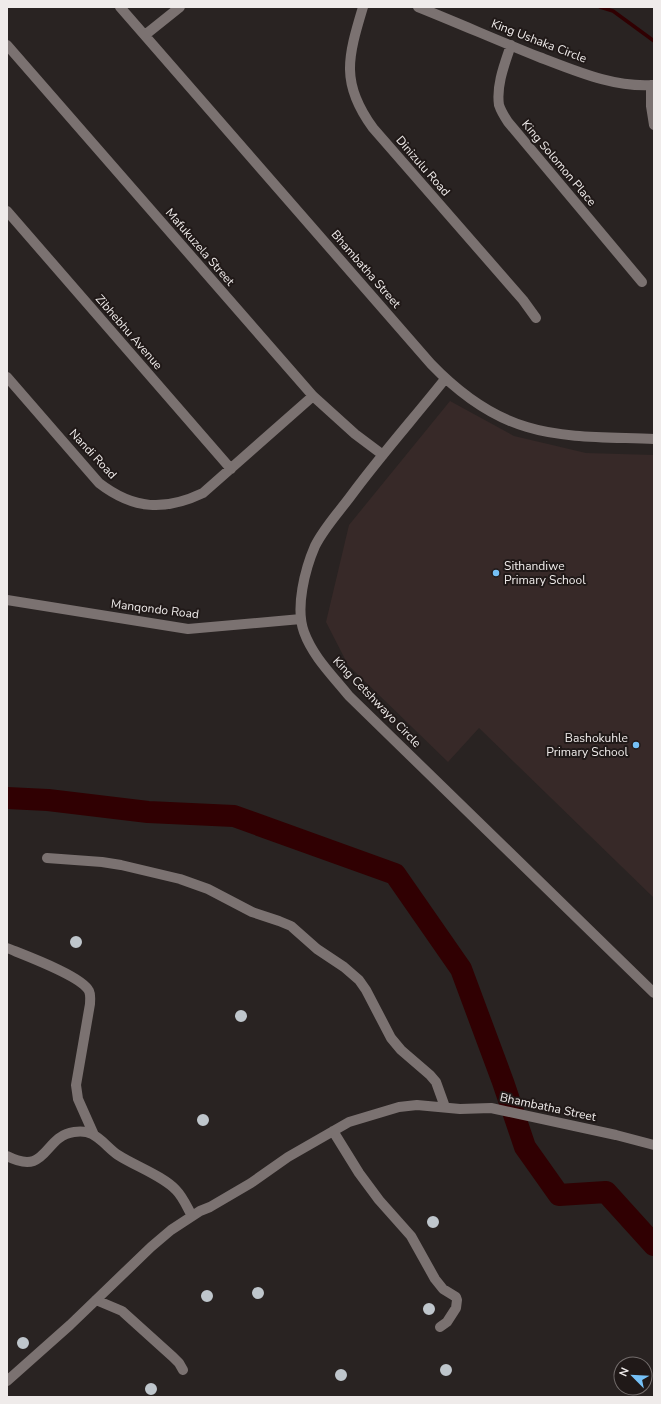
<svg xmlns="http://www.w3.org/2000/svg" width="661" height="1404" font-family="'Nunito Sans',sans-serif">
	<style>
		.built { fill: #372928 }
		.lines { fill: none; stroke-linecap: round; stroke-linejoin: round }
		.stream { stroke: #300002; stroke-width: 3.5 }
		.river { stroke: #300002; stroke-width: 22 }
		.building { fill: #bfc6cc }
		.street { stroke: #7b7271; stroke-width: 10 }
		.poi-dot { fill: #75c0f6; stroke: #201918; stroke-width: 1.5 }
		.labels { text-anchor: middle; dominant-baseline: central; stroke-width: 4; stroke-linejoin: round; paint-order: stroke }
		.street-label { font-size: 12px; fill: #efebea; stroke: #201918 }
		.poi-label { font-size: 12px; fill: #efebea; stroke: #201918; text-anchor: start }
	</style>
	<rect width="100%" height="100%" fill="#292322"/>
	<!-- built -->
	<path class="built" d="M450,401L514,436L586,453L654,455V898L479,728L448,762L348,665L326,622L349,525Z"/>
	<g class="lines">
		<!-- stream -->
		<path class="stream" d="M600,7L613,11L654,41"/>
		<!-- river -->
		<path class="river" d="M7,798L48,800L148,812L234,816L395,874L461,969L503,1082L525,1147L559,1195L606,1192L654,1245"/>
	</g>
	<!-- building -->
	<path class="building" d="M70 942a6 6 0 1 1 12 0a6 6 0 1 1-12 0Z
		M235 1016a6 6 0 1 1 12 0a6 6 0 1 1-12 0Z
		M197 1120a6 6 0 1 1 12 0a6 6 0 1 1-12 0Z
		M427 1222a6 6 0 1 1 12 0a6 6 0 1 1-12 0Z
		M252 1293a6 6 0 1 1 12 0a6 6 0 1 1-12 0Z
		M201 1296a6 6 0 1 1 12 0a6 6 0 1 1-12 0Z
		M423 1309a6 6 0 1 1 12 0a6 6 0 1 1-12 0Z
		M17 1343a6 6 0 1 1 12 0a6 6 0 1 1-12 0Z
		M440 1370a6 6 0 1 1 12 0a6 6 0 1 1-12 0Z
		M335 1375a6 6 0 1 1 12 0a6 6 0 1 1-12 0Z
		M145 1389a6 6 0 1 1 12 0a6 6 0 1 1-12 0Z"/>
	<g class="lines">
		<!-- street -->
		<path class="street" d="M120,7L431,364C458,392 489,416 527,427C566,439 613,437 654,439
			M363,7C348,57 340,83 373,128L523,300L536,318
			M418,7C458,23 499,41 539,57C576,71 614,88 654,85
			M145,35L180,7
			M7,45L313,396L355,434L383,455
			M511,45C505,63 496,85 499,105C501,111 504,116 508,122L642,282
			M651,85V106L654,125
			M7,211L231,469
			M7,377L99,483C134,510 165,511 203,493L313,396
			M445,379C414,418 380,456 350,497C338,513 324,528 315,546C305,569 295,608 304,632C313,657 333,676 349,696L654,993
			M7,600L188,629L301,619
			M47,858L102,862L121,865L180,879L208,889L252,912L279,921L291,926L317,949L344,967L359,980L366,990L391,1038L401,1050L430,1075L436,1082L445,1107
			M7,948C24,955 82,976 89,991C91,995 90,1000 90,1004L76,1085L78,1099L94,1135
			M333,1131L359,1173L379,1200L411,1236L435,1279L443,1289L456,1297L457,1300L456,1308L447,1322L440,1327
			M7,1156C48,1177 43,1136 74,1132C81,1131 86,1131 92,1134C102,1139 109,1149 118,1155C135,1166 163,1176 176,1190C183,1197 187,1207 192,1216
			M96,1300L122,1311L173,1357L179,1363L183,1370
			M7,1381L70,1325L151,1247L171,1230L200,1211L210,1207L251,1183L288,1157L349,1122L399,1107L417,1105L460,1109L491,1108L616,1135L654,1145"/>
	</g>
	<!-- markers -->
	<g class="poi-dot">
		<circle cx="496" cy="573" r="4"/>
		<circle cx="636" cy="745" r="4"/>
	</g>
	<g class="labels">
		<!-- street labels -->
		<g class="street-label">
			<text transform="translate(539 41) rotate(21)">King Ushaka Circle</text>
			<text transform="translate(559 163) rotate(50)">King Solomon Place</text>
			<text transform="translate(423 166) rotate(49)">Dinizulu Road</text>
			<text transform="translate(200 247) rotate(49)">Mafukuzela Street</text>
			<text transform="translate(366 269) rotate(49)">Bhambatha Street</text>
			<text transform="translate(129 332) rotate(49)">Zibhebhu Avenue</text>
			<text transform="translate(93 454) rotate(47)">Nandi Road</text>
			<text transform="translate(155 609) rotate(7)">Manqondo Road</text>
			<text transform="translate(377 702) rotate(46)">King Cetshwayo Circle</text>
			<text transform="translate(548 1107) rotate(12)">Bhambatha Street</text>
		</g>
		<!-- poi labels -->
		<g class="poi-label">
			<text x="504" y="566">Sithandiwe<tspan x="504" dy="14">Primary School</tspan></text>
			<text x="628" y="738" text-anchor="end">Bashokuhle<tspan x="628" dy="14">Primary School</tspan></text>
		</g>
	</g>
	<!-- border -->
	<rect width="661" height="1404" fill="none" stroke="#efebea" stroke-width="16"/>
	<!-- north arrow -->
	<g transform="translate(633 1376) rotate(294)"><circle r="19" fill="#201918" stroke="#736d6c"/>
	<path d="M0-3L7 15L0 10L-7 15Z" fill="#75c0f6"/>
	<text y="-6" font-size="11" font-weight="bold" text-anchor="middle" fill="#efebea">N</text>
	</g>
</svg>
